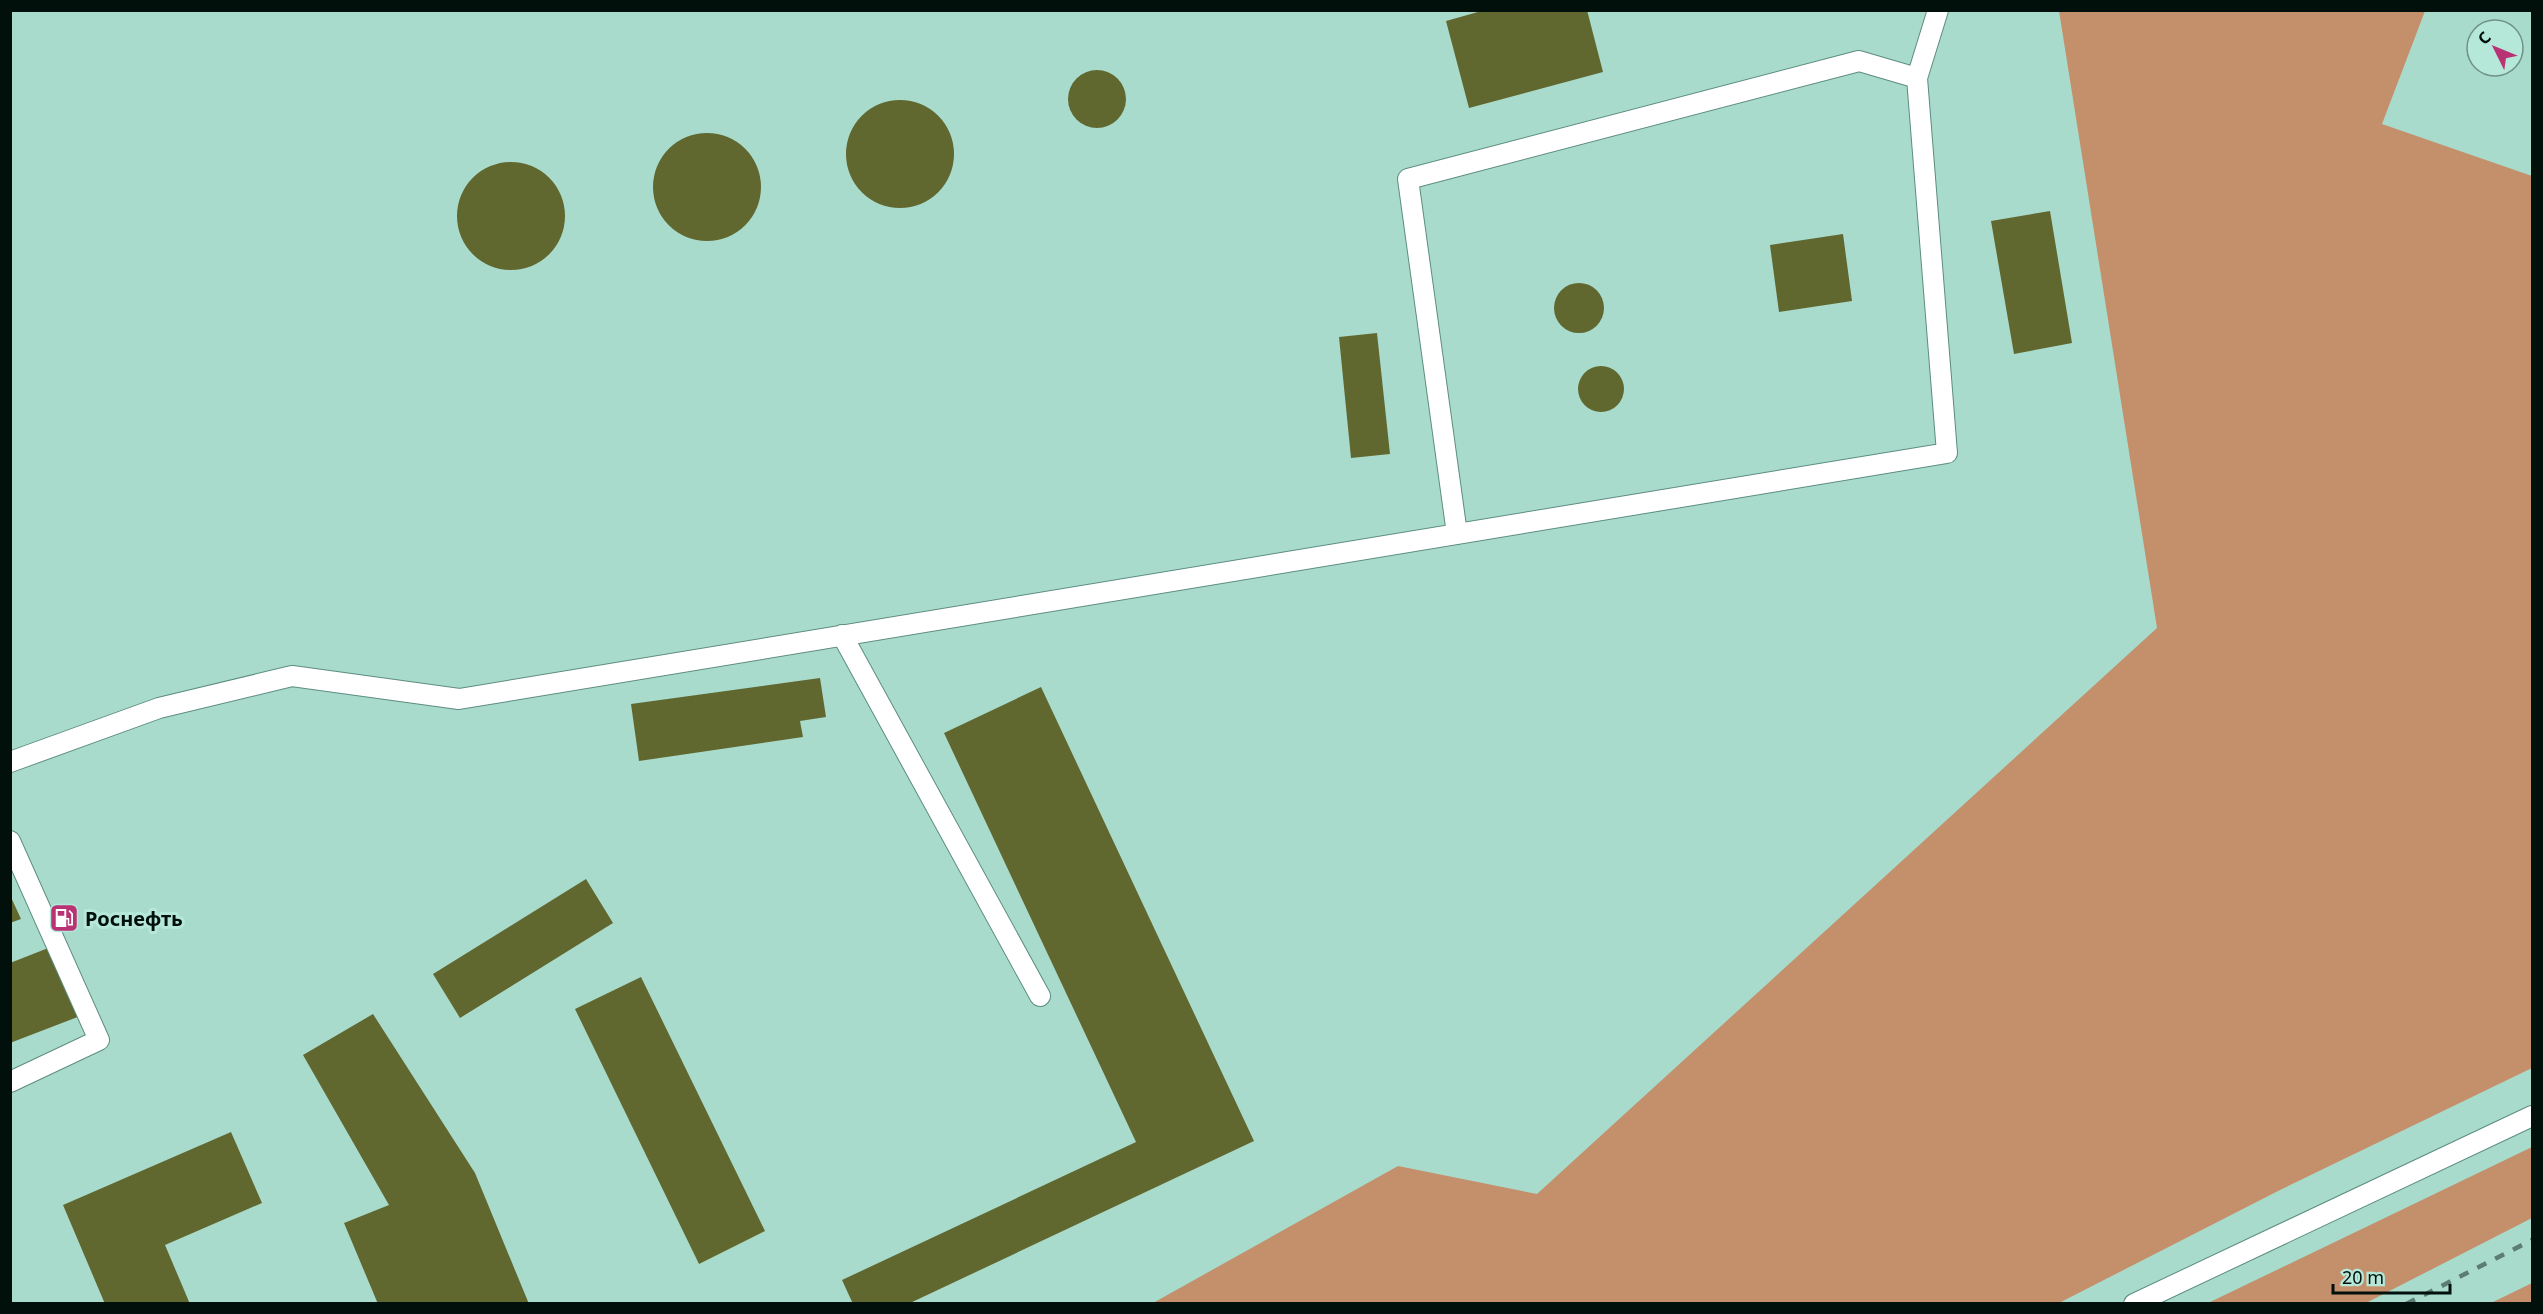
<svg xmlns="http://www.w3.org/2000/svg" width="2543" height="1314" font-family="'Noto Sans',sans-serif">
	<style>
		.forest { fill: #c4906c }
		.building { fill: #61682f }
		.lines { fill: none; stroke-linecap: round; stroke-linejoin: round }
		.service-casing { stroke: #5d8d80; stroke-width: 22 }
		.service { stroke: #fff; stroke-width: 20 }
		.rail { stroke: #5b7d73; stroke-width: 4.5; stroke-dasharray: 10 10; stroke-linecap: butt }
		.labels { text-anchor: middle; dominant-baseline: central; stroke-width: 6; stroke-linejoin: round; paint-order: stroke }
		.poi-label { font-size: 20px; font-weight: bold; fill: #01100b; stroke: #b6e8da; text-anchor: start }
	</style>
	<rect width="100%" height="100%" fill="#a9dbcd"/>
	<!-- forest -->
	<path class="forest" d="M2059,11H2425L2382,124L2532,176V1068L2280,1190L2059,1303H1153L1398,1166L1537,1194L2157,628Z
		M2532,1147V1218L2366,1303H2208Z
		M2532,1283V1303H2491Z"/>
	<!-- building -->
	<path class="building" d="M1485,10H1587L1603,72L1469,108L1446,21Z
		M1068 99a29 29 0 1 1 58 0a29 29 0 1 1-58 0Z
		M846 154a54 54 0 1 1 108 0a54 54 0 1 1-108 0Z
		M653 187a54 54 0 1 1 108 0a54 54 0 1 1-108 0Z
		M457 216a54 54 0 1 1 108 0a54 54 0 1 1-108 0Z
		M2050,211L2072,343L2014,354L1991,221Z
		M1843,234L1852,301L1779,312L1770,245Z
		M1554 308a25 25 0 1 1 50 0a25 25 0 1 1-50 0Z
		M1377,333L1390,454L1351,458L1339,337Z
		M1578 389a23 23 0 1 1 46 0a23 23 0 1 1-46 0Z
		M820,678L826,717L800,721L803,737L639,761L631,704Z
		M1041,687L1254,1141L908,1304H853L842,1280L1136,1142L944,733Z
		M586,879L613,923L460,1018L433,974Z
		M10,895L21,919L10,923Z
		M61,943L88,1013L10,1043V963Z
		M641,977L765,1231L699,1264L575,1009Z
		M373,1014L475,1173L529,1304H378L344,1223L389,1205L303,1055Z
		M231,1132L262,1203L165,1245L190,1304H105L63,1205Z"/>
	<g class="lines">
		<!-- service casing -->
		<g class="service-casing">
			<path id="service" d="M1917,78L1938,10
				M842,635L1040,996
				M10,762L159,708L292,676L459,699L1947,453L1917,78L1859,61L1408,179L1457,534
				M10,841L99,1040L10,1082
				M2134,1304L2532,1116"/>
		</g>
		<!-- service -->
		<use href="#service" class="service"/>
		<!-- rail -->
		<path class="rail" d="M2406,1304L2532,1240"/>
	</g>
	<!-- icons -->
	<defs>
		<g id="fuel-square" transform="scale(1.5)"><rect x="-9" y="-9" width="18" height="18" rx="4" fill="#b93273" stroke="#b6e8da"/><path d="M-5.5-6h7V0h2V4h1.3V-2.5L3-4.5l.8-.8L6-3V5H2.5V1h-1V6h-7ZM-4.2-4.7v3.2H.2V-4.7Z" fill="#fff"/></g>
	</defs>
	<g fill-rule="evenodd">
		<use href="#fuel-square" x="64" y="918"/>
	</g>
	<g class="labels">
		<!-- poi labels -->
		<g class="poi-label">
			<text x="85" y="918">Роснефть</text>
		</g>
	</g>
	<!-- border -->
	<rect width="2543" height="1314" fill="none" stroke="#01100b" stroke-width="24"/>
	<!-- north arrow -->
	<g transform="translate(2495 48) rotate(313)"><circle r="28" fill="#b6e8da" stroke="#6e9287" stroke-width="1.5"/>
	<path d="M0-4.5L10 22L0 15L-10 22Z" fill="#b93273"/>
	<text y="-9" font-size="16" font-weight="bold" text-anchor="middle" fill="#01100b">С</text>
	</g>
	<!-- scale -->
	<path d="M2333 1284v9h117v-9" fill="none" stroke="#01100b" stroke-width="3"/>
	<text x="2342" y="1284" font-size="18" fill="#01100b" stroke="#b6e8da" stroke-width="4.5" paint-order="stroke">20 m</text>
</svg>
